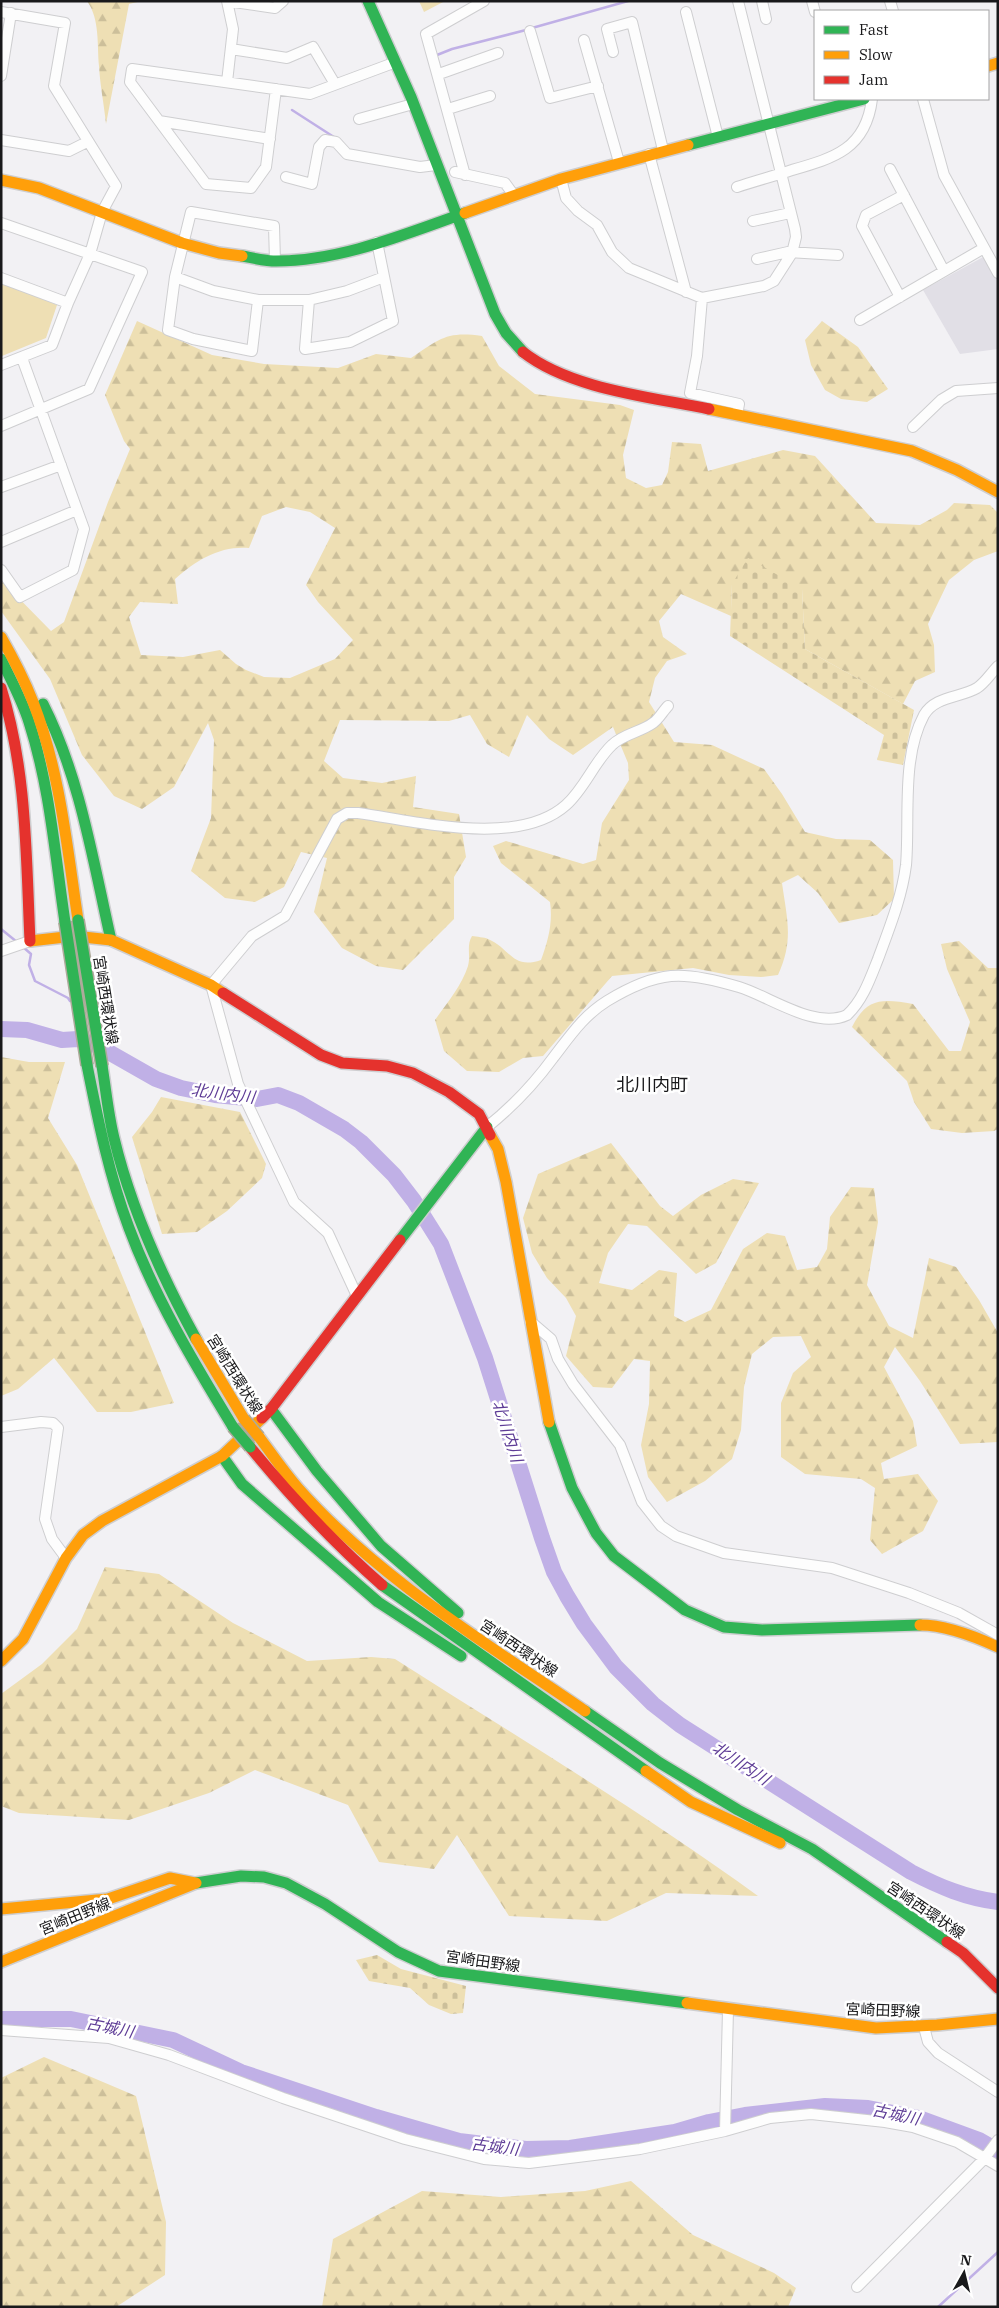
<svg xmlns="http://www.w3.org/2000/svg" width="999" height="2308" font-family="'IBM Plex Serif','Noto Sans JP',serif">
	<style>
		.built { fill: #e1dfe6 }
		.forest { fill: url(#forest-firs); fill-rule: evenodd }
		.cemetery { fill: url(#cemetery-stones) }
		.green { fill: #eedfb4 }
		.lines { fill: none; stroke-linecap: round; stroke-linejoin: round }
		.stream { stroke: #c0b0e6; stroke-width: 2.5 }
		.river { stroke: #c0b0e6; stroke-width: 16 }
		.street-casing { stroke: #ceced0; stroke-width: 12 }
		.fast-casing { stroke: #ceced0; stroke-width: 14 }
		.slow-casing { stroke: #ceced0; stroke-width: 14 }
		.jam-casing { stroke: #ceced0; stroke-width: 14 }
		.street { stroke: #fdfdfd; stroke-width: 10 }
		.fast { stroke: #30b455; stroke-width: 11 }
		.slow { stroke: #ff9f0a; stroke-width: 11 }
		.jam { stroke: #e5322d; stroke-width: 11 }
		.fast-bridge-casing { stroke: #aeaa9b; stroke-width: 14; stroke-linecap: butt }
		.slow-bridge-casing { stroke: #aeaa9b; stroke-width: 14; stroke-linecap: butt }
		.fast-bridge { stroke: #30b455; stroke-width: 11 }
		.slow-bridge { stroke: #ff9f0a; stroke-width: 11 }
		.labels { text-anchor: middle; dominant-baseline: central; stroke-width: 5; stroke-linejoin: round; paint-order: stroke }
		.street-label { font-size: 15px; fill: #19191b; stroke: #fff }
		.water-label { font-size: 16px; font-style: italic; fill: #5e3c96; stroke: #fff }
		.quarter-label { font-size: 18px; fill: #19191b; stroke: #fff }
	</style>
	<defs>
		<pattern id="forest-firs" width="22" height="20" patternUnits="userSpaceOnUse" patternTransform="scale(1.25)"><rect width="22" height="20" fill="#eedfb4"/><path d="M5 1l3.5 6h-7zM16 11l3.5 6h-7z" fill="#ccbf9a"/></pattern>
		<pattern id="cemetery-stones" width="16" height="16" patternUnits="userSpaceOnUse" patternTransform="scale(1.25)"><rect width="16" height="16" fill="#eedfb4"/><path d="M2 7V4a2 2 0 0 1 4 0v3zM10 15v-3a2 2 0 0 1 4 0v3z" fill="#ccbf9a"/></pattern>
	</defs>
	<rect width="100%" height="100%" fill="#f2f1f4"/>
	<!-- built -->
	<path class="built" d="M985,256L998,279V349L960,354L923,290Z"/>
	<!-- forest -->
	<path class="forest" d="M87,1H142L129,4L106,124C104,104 100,85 99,66C97,45 100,19 87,1Z
		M137,321L212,355L264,364L338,368L376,354L411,358C440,339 446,331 482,336L499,366L535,394L620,405L634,410L623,455L626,478L646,488L662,485L668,472L672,442L701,444L708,471L783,450L815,456L876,523L920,525L947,510L954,503L990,505L998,513V551L974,560L949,580L928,624L934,645L935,672L915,681L903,704L805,649L802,589L732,584L731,616L681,594L659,621L663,637L687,654L667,661L655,678L649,702L674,742L712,745L764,769L782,794L805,832L836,839L870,840L893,860L894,899L877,915L839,923L818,893L798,875L782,883C787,919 794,940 778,975L761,977L729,975L693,968L612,976L543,1056L523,1058L499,1072L467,1071L444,1051L435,1020C447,1003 462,985 468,966C471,955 466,946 472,936C477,937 484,937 488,939C510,948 512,970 541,960C548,941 553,923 550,902L501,863L493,846L506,841L583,864L596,860L602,823L629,780L628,763L613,727L573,755L549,739L527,715L509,757L487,744L470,715L449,721L340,720L324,761L343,778L382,783L416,776L413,807L459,814L466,857L454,877V919L403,970L376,966L342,948L314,912L327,858L301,852L284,887L255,902L225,898L191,871L211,818L214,740L208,723L174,787L142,809L114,796L82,755L50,679L1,611V580L51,631L64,622L108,502L130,449L124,441L105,395ZM286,507L310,512L335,528L306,585L318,602L353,640L335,659L290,678L264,677L246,670L236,664L220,650L183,657L141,655L129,617L140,602L178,604L175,579C197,560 219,546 249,548L262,516Z
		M822,321L858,347L888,389L867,402L841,399L825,390L811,365L805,340Z
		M959,941L988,968H998V1129L994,1131L962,1133L931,1129L914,1102L907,1081L852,1027C867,997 883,999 913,1004L949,1051H961L970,1022L947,969L941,944Z
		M1,1057L29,1062H65L48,1118L77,1165L174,1403L131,1412H97L54,1358L18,1389L1,1396Z
		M161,1097L240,1112L266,1164L262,1178L227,1211L197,1232L162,1234L132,1137L152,1112Z
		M611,1143L660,1206L673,1216L701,1195L733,1179L759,1183L716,1263L696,1274L647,1226L628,1224L608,1253L599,1283L632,1290L659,1270L677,1273L674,1316L685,1322L711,1310L743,1249L767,1233L785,1236L797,1270L817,1267L827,1249L830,1217L851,1187L874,1188L878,1222L867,1285L889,1326L913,1338L929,1258L956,1267L979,1300L998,1333V1442L960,1444L920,1381L895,1347L884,1367L913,1421L917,1446L881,1463L884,1479L918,1474L938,1501L923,1531L882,1554L870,1540L875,1488L861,1479L805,1474L781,1457V1403L793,1373L811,1357L801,1336L773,1337L752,1354L744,1387L741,1430L732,1459L705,1481L667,1502L648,1477L641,1445L649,1404L650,1361L634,1359L612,1388L593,1387L566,1356L576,1316L566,1298L547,1278L532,1253L523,1218L538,1174Z
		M105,1567L159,1574L233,1623L307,1661L371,1657L395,1659C517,1737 641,1811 758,1896L666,1893L607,1921L509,1916L457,1835L434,1869L379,1862L348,1805L255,1770L209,1793L129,1820L19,1813L1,1806V1694L42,1664L77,1629Z
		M44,2057L136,2096L166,2222L165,2275L116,2307H1V2078Z
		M631,2181L693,2235L774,2273L796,2288L788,2307H322L333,2239L422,2191L501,2197L585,2191Z"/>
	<!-- cemetery -->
	<path class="cemetery" d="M748,558L802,589L805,649L914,710L903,765L877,760L884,735L730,636L732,584Z
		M377,1955L401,1969L466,1986L463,2013L451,2014L429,2005L410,1988L369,1981L356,1960Z"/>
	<!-- green -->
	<path class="green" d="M419,1H445L424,12Z
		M1,281L57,305L46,338L2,356Z"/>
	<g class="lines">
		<!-- stream -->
		<path class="stream" d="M532,28L628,1
			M437,55L452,49L526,30
			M292,110L337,139
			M1,929L17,942
			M23,947L31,954L29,965L35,981L68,998L70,1001
			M938,2307L998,2252"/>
		<!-- river -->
		<path class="river" d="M1,1029L27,1030L62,1040L78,1039L98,1046L156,1079L181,1088L215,1095L257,1099L278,1095L299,1103L344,1129L361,1142L394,1175L414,1201L441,1244L485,1358L542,1538L554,1572L567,1596L584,1624L616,1667L653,1704L680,1725L911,1872C940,1887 966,1898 998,1902
			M1,2019H71L173,2040L241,2072L376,2117L459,2141L526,2149L570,2148L675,2132L709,2122L745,2115L825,2106L868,2108L919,2118L979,2140L998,2151"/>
		<!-- street casing -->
		<g class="street-casing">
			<path id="street" d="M762,1L766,19
				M812,1L815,12
				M890,1L893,11
				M1,12L65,23L54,86L116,186L102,212L90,254L68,303L52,345L1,365
				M686,12L718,137
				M530,31L550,98L598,86
				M584,40L619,162
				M231,49L287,58L313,47L335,84
				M613,52L607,29L632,22L663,150
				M439,74L498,53
				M1,76L11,13
				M227,82L233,29L227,1L275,8L283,1
				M276,89L266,167L251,188L206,184L130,82L132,69L310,94L396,62
				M923,99L944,175L998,273
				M448,109L490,96
				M359,119L413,104
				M159,121L270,139
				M1,140L69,151L87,142
				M649,154L686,292
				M890,169L944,271
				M455,172L505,183L513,194
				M465,175L426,34L484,1
				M286,177L312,184L319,147L325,140L336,142L347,154L420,167L436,165
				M561,179L566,198L578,211L597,225L612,252L629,268L702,298L764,286L774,281L792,253L796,237L795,229L738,1
				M737,187C755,181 774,176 792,170C834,158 866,149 872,99
				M753,221L790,213
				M1,223L142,272L89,389L1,426
				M757,259L788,252L838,255
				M175,277L213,291L258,300H309L347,291L384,277
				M1,278L68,303
				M900,297L862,226L866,215L904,195
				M702,298L697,356L690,393L739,404L737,415
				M258,300L252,351L193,339L168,330L175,277L191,212L274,226L275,261
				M309,300L305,349L350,342L393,321L377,242
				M860,320L984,248
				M913,427L941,400L956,391L998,388
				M1,487L61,465
				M1,542L77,510
				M1,570L20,597L73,570L84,529L22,358
				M1,951L30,941
				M487,1127C512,1107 534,1084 553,1058C570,1036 583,1016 607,1001C625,990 650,978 671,976C692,974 719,981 739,987C769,996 815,1030 847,1015C863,1000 870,979 878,959C889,929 902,897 906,865C910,818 901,758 924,715C935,696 960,698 977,688C985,683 991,673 998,666
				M357,1296L328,1233L294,1202L238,1084L211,985L252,936L285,916L337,819L347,813H358C416,821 518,848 566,805C585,788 594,762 612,745C623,734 641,732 653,723C659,719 663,711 668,706
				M530,1321L551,1339L558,1359L573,1384L620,1445L642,1502L661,1526L676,1536L724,1553L832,1568L909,1593L959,1613L998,1635
				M1,1427L41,1422L53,1423L58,1428L45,1519L52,1539L66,1558
				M924,2027L928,2042L938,2053L998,2092
				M1,2030L109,2038L169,2055L283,2098L405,2139L484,2159L529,2163L602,2154L640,2149L725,2131L770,2118L811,2114L885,2122L913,2127L957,2142L998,2166
				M725,2131L728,2010
				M857,2287L984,2159L998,2140"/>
		</g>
		<!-- fast casing -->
		<g class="fast-casing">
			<path id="fast" d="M368,1L411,97L495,314L506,333L523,352
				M688,145L864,99
				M242,256C253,258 265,261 276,261C341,261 405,234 465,213
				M1,659C11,680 22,700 29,722C50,787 55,855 65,922
				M43,704C80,777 93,861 111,940
				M87,1065C98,1120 109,1175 129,1228C155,1298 194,1363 233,1427
				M102,1066C106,1090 108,1114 114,1138C131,1209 161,1275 196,1339
				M400,1240L487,1127
				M271,1409L317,1471L381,1546L458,1613
				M549,1422L572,1488L596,1533L614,1556L685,1610L724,1627L762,1630L920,1625
				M222,1456L242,1484L378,1602L461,1656
				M382,1585L646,1771
				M585,1711L660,1763L738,1810L812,1849L947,1942
				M196,1883L241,1876L264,1877L286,1883L325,1904L398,1952L439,1971L687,2003"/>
		</g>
		<!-- slow casing -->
		<g class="slow-casing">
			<path id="slow" d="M988,66L998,63
				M1,180L39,188L182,243L219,253L242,256
				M465,213L561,179L688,145
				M709,409L912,451L957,470L998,492
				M1,637C13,658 24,679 33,702C60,771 67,847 78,920
				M30,941L74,936L111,940L211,985L223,993
				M490,1135L498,1149L506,1182L549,1422
				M196,1339L244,1419
				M259,1437C272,1454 284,1472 298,1488C379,1579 486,1643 585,1711
				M920,1625C946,1625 974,1636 998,1647
				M1,1661L23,1639L66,1558L83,1535L102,1521L222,1456L262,1418
				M646,1771L691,1802L780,1843
				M1,1909L108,1899L170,1878L195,1883
				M1,1962L196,1883
				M687,2003L876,2028L937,2025L998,2019"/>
		</g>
		<!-- jam casing -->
		<g class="jam-casing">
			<path id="jam" d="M523,352C570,389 651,397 709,409
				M1,688C27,770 26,856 30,941
				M223,993L321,1055L342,1063L387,1066L413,1073L449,1092L479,1114L490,1135
				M262,1418L271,1409L400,1240
				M250,1447C291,1497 334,1543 382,1585
				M947,1942L963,1953L998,1988"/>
		</g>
		<!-- street -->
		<use href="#street" class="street"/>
		<!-- fast -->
		<use href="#fast" class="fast"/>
		<!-- slow -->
		<use href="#slow" class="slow"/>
		<!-- jam -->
		<use href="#jam" class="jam"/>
		<!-- fast-bridge casing -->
		<g class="fast-bridge-casing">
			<path id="fast-bridge" d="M78,920L102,1066
				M65,922L87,1065
				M233,1427L250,1447"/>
		</g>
		<!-- slow-bridge casing -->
		<g class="slow-bridge-casing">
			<path id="slow-bridge" d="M244,1419L259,1437"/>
		</g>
		<!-- fast-bridge -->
		<use href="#fast-bridge" class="fast-bridge"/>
		<!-- slow-bridge -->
		<use href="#slow-bridge" class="slow-bridge"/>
	</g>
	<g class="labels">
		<!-- street labels -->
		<g class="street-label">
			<text transform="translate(106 1000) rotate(81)">宮崎西環状線</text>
			<text transform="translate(235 1374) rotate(58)">宮崎西環状線</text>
			<text transform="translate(519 1648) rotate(34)">宮崎西環状線</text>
			<text transform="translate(926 1910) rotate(34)">宮崎西環状線</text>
			<text transform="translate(75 1916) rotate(-22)">宮崎田野線</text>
			<text transform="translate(483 1961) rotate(8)">宮崎田野線</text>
			<text transform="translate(883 2010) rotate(2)">宮崎田野線</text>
		</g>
		<!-- water labels -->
		<g class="water-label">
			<text transform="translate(223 1093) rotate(7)">北川内川</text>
			<text transform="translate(508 1431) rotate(72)">北川内川</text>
			<text transform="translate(741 1763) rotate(33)">北川内川</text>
			<text transform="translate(110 2027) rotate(11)">古城川</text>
			<text transform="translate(896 2114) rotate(12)">古城川</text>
			<text transform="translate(495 2146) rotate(7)">古城川</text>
		</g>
		<!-- quarter labels -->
		<g class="quarter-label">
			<text x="652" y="1084">北川内町</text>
		</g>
	</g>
	<!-- border -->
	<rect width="999" height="2308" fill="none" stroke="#19191b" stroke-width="5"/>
	<!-- legend -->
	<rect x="814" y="10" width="175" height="90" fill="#ffffff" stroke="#a3a3a4"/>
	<rect x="824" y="26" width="25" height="8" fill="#30b455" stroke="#a3a3a4"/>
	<text x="859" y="35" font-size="15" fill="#19191b">Fast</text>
	<rect x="824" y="51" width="25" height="8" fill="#ff9f0a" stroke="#a3a3a4"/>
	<text x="859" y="60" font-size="15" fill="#19191b">Slow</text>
	<rect x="824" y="76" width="25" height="8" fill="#e5322d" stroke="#a3a3a4"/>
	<text x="859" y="85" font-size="15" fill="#19191b">Jam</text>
	<!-- north arrow -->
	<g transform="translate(964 2273) rotate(8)" stroke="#ffffff" stroke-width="4" paint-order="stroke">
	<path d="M0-4L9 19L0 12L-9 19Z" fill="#19191b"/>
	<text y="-8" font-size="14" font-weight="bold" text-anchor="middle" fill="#19191b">N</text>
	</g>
</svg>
